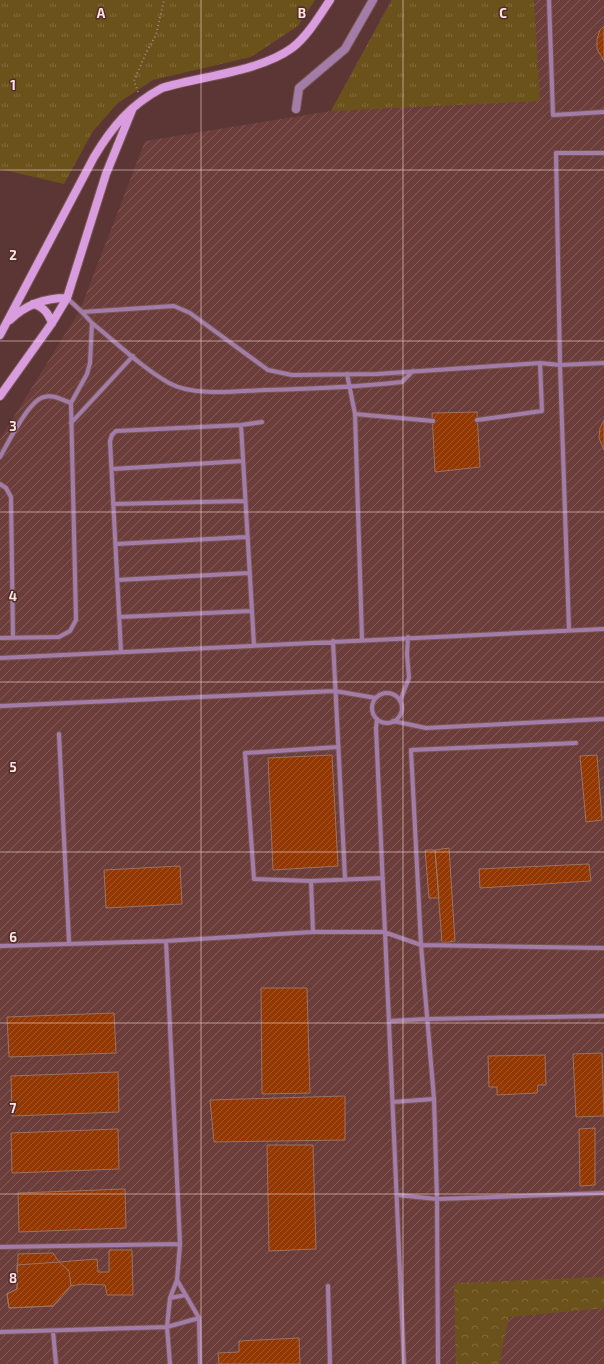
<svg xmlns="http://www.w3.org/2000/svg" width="604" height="1364" font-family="'Exo 2',sans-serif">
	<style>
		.industrial { fill: url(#industrial-furrows) }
		.grass { fill: url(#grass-tufts) }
		.forest { fill: url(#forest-crowns) }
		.building { fill: url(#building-hatch); stroke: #9a7363 }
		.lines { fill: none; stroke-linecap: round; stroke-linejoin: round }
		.lane-casing { stroke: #795553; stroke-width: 6 }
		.street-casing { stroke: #795553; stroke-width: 10 }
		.secondary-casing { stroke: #795553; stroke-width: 10 }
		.path { stroke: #a58583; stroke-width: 2; stroke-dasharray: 1 3; stroke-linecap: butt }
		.lane { stroke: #a37da7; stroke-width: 4 }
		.street { stroke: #a37da7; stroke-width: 8 }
		.secondary { stroke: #d99cdf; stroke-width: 8 }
		.grid { fill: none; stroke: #fde4e2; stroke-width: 1; stroke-opacity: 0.55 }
		.grid-label { font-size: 13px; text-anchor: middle; font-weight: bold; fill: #fde4e2; stroke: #512c2a; stroke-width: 3; stroke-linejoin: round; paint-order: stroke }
	</style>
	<defs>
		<pattern id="industrial-furrows" width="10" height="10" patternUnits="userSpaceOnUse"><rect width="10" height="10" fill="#6c3e3b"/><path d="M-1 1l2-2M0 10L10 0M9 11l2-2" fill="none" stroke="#825a57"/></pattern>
		<pattern id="grass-tufts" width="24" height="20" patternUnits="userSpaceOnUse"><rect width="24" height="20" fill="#6b521b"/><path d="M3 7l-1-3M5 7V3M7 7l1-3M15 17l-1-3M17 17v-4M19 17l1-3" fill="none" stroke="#816b3c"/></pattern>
		<pattern id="forest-crowns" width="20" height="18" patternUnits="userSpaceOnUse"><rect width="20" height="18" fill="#6b521b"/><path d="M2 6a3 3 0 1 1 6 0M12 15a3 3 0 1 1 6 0" fill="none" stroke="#816b3c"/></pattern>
		<pattern id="building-hatch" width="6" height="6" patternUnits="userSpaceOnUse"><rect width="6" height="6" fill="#943802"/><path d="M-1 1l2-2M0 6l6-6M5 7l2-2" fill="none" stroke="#a45527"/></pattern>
	</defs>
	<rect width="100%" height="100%" fill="#5c3634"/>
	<!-- industrial -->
	<path class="industrial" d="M391,0H604V1364H0V439L80,310L145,141L331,111Z"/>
	<!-- grass -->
	<path class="grass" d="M0,0H315L298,26L251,57L153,80L118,103L93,131L64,184L0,169Z
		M392,0H534L540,101L331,111Z"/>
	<!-- forest -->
	<path class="forest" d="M604,1277V1308L509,1317L499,1364H456L454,1283Z"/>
	<!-- building -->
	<path class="building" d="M604,26V61L597,49V39L600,30Z
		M477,412L480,467L435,472L432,413Z
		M604,420V450L599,438L600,428Z
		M332,755L338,866L273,870L268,758Z
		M597,755L602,820L586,822L580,756Z
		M449,848L455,941L442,943L435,850Z
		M425,850H435L439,898H429Z
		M589,864L591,881L480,888L479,869Z
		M180,866L182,904L106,908L104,870Z
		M261,988H307L310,1093L262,1094Z
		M114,1013L116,1053L9,1057L7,1017Z
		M602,1053L604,1116L576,1117L573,1054Z
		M545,1055L546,1085H538L537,1093L497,1095V1087H489L488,1056Z
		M118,1072L119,1112L12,1116L11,1076Z
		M345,1096V1140L214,1142L210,1100Z
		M595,1128V1185L580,1186L579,1129Z
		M118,1129L119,1169L12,1173L11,1133Z
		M267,1145H313L316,1249L269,1251Z
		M125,1189L126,1228L19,1232L18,1193Z
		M109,1250H132L133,1295H107L105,1285L82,1284L71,1286L53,1306L9,1308L7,1294L17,1289L18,1254L53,1253L59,1262L97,1259L98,1272H109Z
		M59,1262L69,1271L71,1286L53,1306L9,1308L7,1294L17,1289V1265Z
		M299,1338L300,1364H219L218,1353L239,1352V1341Z"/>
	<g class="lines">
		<!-- lane casing -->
		<g class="lane-casing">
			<path id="lane" d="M549,0L553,115L604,112
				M67,298L82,312L174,306L190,313L268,370L292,375L377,374L540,363
				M92,323C117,343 141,367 169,383C194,397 237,391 265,390C311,389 357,387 402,382L413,371
				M347,374L355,414
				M71,403L87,374L90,363L92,323L82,312
				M477,420L542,411L540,363L560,365L604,363
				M71,423L133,356
				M241,425L254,645
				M0,457C8,443 29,400 44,397C53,394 62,400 71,403L76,620L70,631L59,637L0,638
				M112,469L243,461
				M0,484L6,488L11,497L13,638
				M113,504L245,501
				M116,544L247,537
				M117,580L249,573
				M119,617L251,611
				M569,630L560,365L556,153H604
				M362,639L355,414L433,421
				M333,641L345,878
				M121,652L110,441L112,435L116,431L241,425L262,422
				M0,658L604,629
				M372 708a15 15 0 1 1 30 0a15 15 0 1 1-30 0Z
				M400,701L409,678L407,654L408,637
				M0,706L335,691L376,698
				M377,719L376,728L404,1364
				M393,721L426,728L604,719
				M59,734L69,943
				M338,747L245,753L254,879L311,881L383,878
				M311,881L313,932
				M166,941L180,1244L177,1280L170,1298L167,1327L170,1364
				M0,946L166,941L313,932H384L421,945L604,948
				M389,1021L428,1019L604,1016
				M393,1102L434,1099
				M397,1195L437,1199L604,1193
				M0,1247L180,1244
				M177,1280L199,1318L200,1364
				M328,1286L330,1364
				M170,1298L186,1295
				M53,1331L56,1364
				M0,1332L167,1327L199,1318
				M438,1364L437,1199L434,1099L421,945L411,750L576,743"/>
		</g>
		<!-- street casing -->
		<g class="street-casing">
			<path id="street" d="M296,109L299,88L345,49L373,0"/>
		</g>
		<!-- secondary casing -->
		<g class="secondary-casing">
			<path id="secondary" d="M33,304C44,307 48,313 52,323
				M10,320C26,304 45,298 67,298
				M0,335L94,157C112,127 130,105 162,88C201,76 259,72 292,48C307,37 320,15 330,0
				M0,396L52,323L67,298L106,174L132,110"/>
		</g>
		<!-- path -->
		<path class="path" d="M138,92L134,81L146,53L156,35L164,0"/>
		<!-- lane -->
		<use href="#lane" class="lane"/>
		<!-- street -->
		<use href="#street" class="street"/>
		<!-- secondary -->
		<use href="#secondary" class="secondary"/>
	</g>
	<!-- grid -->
	<path class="grid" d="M201,0V1364M403,0V1364M0,170H604M0,341H604M0,512H604M0,682H604M0,852H604M0,1023H604M0,1194H604"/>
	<g class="grid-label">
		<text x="101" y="18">A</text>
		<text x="302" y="18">B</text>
		<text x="503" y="18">C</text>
		<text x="13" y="90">1</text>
		<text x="13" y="260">2</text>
		<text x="13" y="431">3</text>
		<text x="13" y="601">4</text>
		<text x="13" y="772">5</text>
		<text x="13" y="942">6</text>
		<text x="13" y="1113">7</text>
		<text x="13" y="1283">8</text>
	</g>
</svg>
